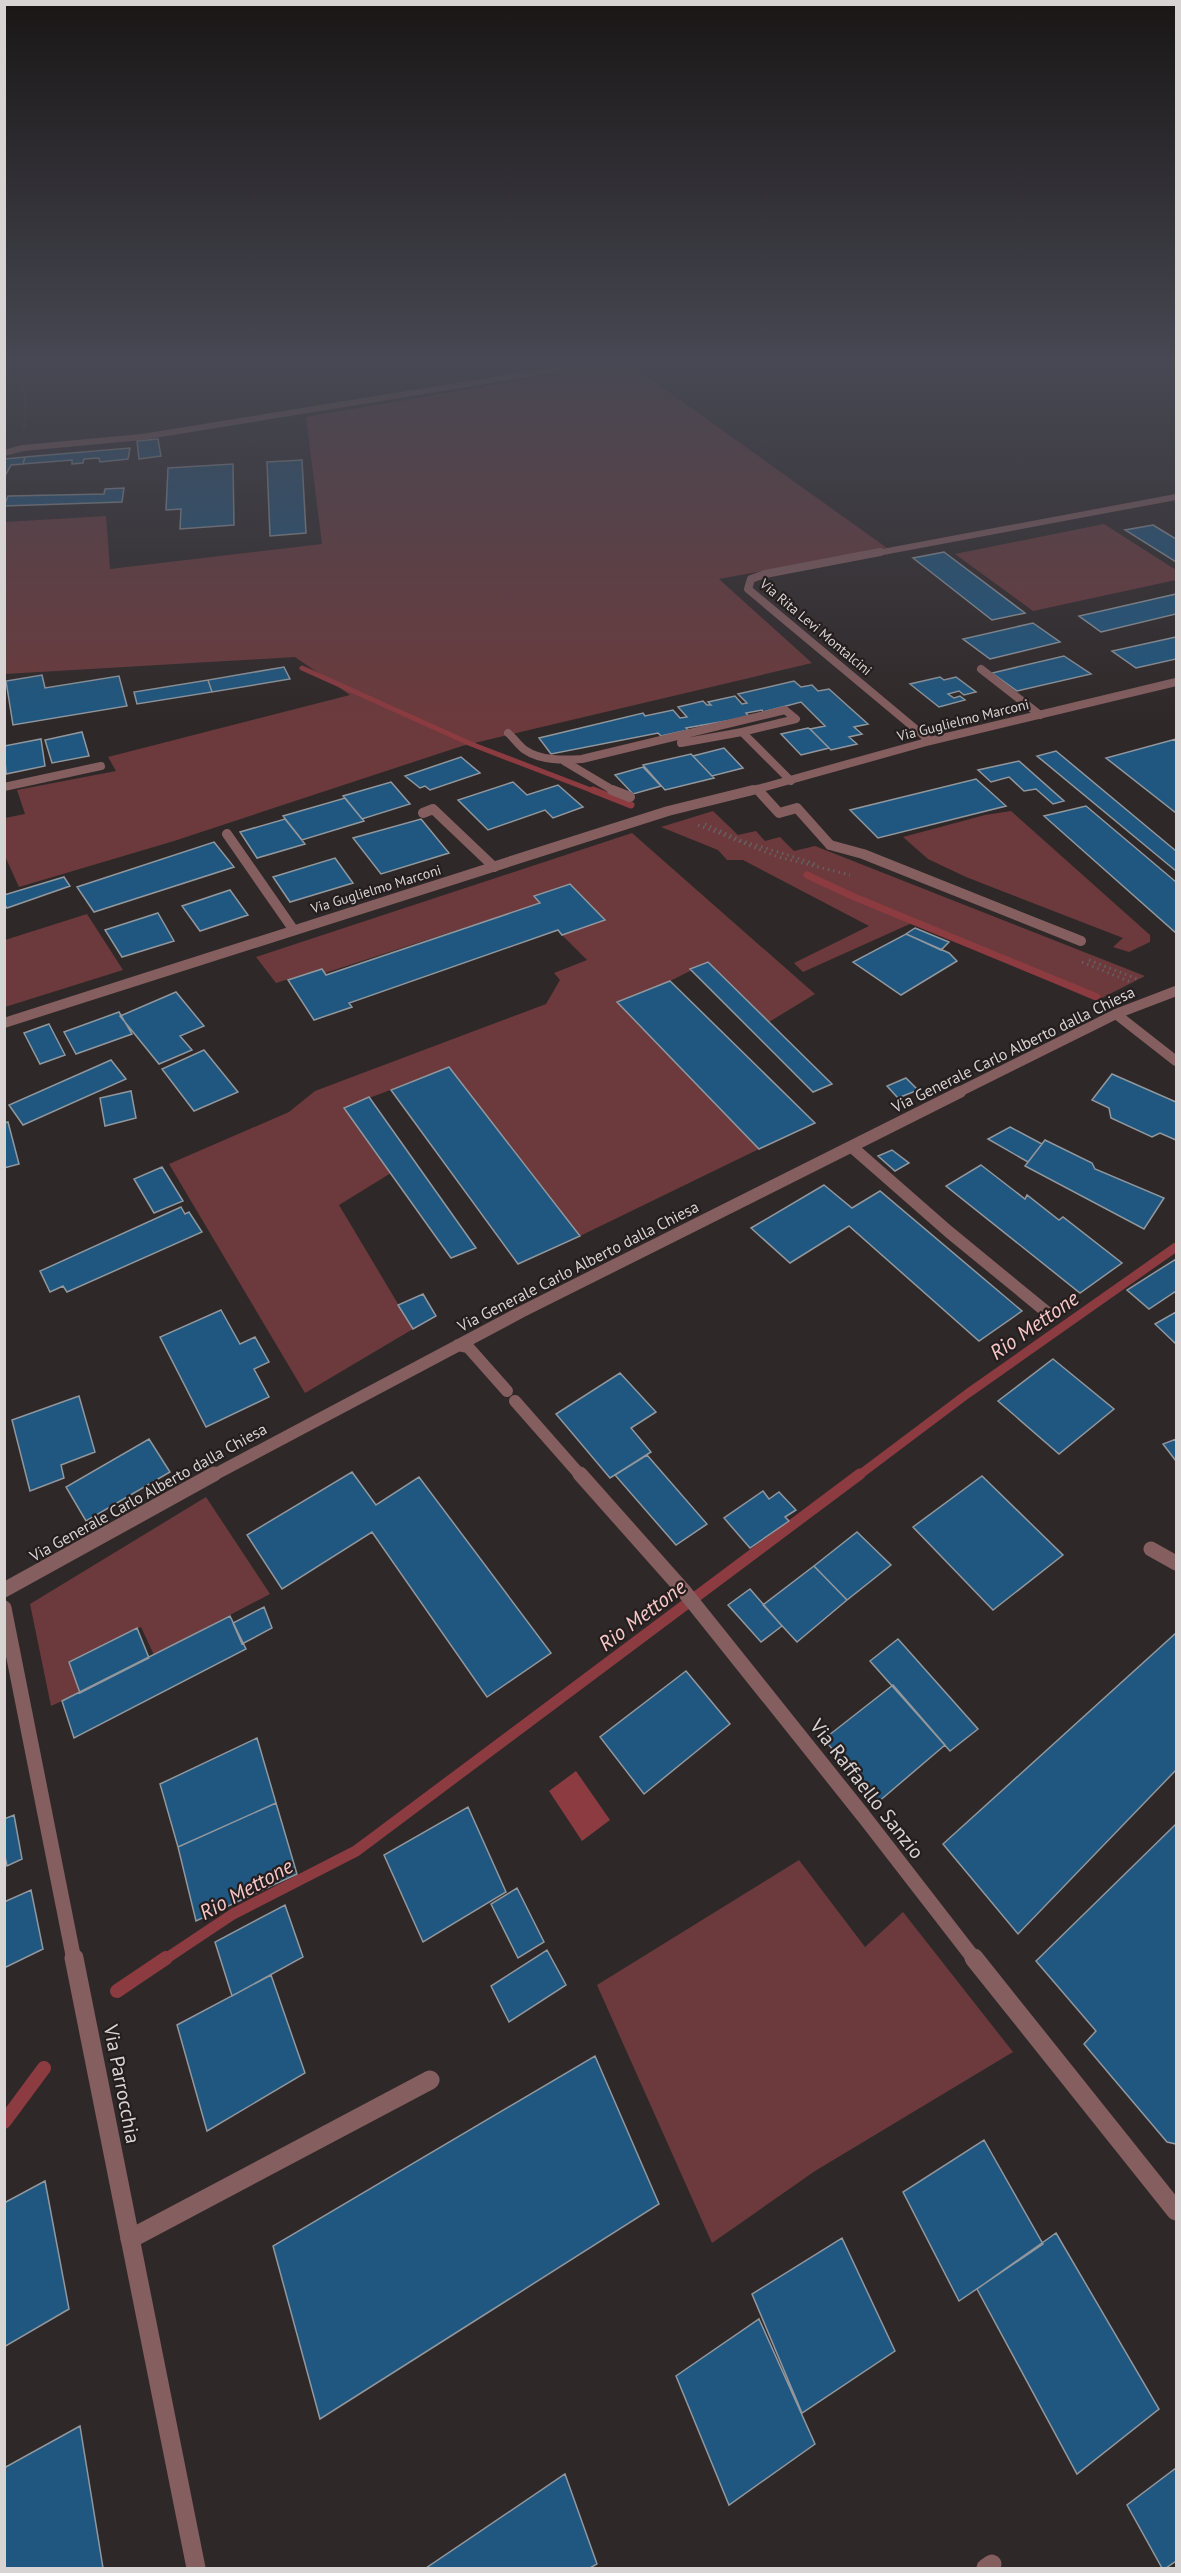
<svg xmlns="http://www.w3.org/2000/svg" width="1181" height="2573" font-family="'PT Sans',sans-serif">
	<style>
		.green { fill: #6c3a3c }
		.water { fill: #8c3b40 }
		.lines { fill: none; stroke-linecap: round; stroke-linejoin: round }
		.stream-far4 { stroke: #8c3b40; stroke-width: 5 }
		.stream-far3 { stroke: #8c3b40; stroke-width: 7 }
		.stream-far2 { stroke: #8c3b40; stroke-width: 9 }
		.stream-far1 { stroke: #8c3b40; stroke-width: 11 }
		.stream { stroke: #8c3b40; stroke-width: 14 }
		.building { fill: #1f5780; stroke: #91979d; stroke-width: 1.5 }
		.path-far1 { stroke: #665f5f; stroke-width: 1.5; stroke-dasharray: 1 2; stroke-linecap: butt }
		.path { stroke: #665f5f; stroke-width: 3; stroke-dasharray: 1.5 4; stroke-linecap: butt }
		.service-far4 { stroke: #855e5f; stroke-width: 8 }
		.service-far3 { stroke: #855e5f; stroke-width: 10 }
		.service-far2 { stroke: #855e5f; stroke-width: 12 }
		.service-far1 { stroke: #855e5f; stroke-width: 15 }
		.service { stroke: #855e5f; stroke-width: 19 }
		.minor-far5 { stroke: #855e5f; stroke-width: 6 }
		.minor-far4 { stroke: #855e5f; stroke-width: 8 }
		.minor-far3 { stroke: #855e5f; stroke-width: 10 }
		.minor-far2 { stroke: #855e5f; stroke-width: 12 }
		.minor-far1 { stroke: #855e5f; stroke-width: 15 }
		.minor { stroke: #855e5f; stroke-width: 19 }
		.tertiary-far2 { stroke: #855e5f; stroke-width: 6 }
		.tertiary-far1 { stroke: #855e5f; stroke-width: 15 }
		.tertiary { stroke: #855e5f; stroke-width: 19 }
		.labels { text-anchor: middle; dominant-baseline: central; stroke-width: 4.5; stroke-linejoin: round; paint-order: stroke }
		.far-street-label { font-size: 14px; fill: #d9d4d4; stroke: #251e1e }
		.street-label { font-size: 16px; fill: #d9d4d4; stroke: #251e1e }
		.near-street-label { font-size: 20px; fill: #d9d4d4; stroke: #251e1e }
		.near-water-label { font-size: 21px; font-style: italic; fill: #f8c7c7; stroke: #251e1e }
	</style>
	<rect width="100%" height="100%" fill="#2f2828"/>
	<!-- green -->
	<path class="green" d="M608,365H631L887,548L719,579L812,663L462,746L174,841L19,887L4,854L5,818L25,814L17,790L116,771L108,757L350,695L295,657L5,674V522L106,516L110,569L322,544L306,417Z
		M1104,524L1176,570V580L1033,611L955,554Z
		M713,811L738,835L756,831L765,841L780,837L794,851L815,846L1145,976L1096,1001L912,923L803,972L794,963L869,926L743,860H727L718,850L661,827Z
		M1011,811L1150,935V942L1129,952L1113,947L1123,938L966,877L928,859L903,837L985,815Z
		M632,833L815,994L769,1022L708,962L670,981L618,1002L759,1149L580,1236L449,1068L345,1107L391,1173L339,1205L413,1329L305,1393L169,1164L289,1112L315,1091L546,1004L560,980L554,973L587,960L562,935L605,920L570,884L535,896L540,903L325,973L321,969L276,983L256,957Z
		M87,914L123,970L5,1007V940Z
		M206,1497L270,1594L154,1655L141,1627L69,1662L80,1693L51,1706L30,1604Z
		M799,1860L865,1947L903,1912L1013,2052L815,2171L712,2243L597,1985Z"/>
	<!-- water -->
	<path class="water" d="M576,1771L610,1820L582,1841L549,1791Z"/>
	<g class="lines">
		<!-- stream-far4 -->
		<path class="stream-far4" d="M302,668L471,744L596,792"/>
		<!-- stream-far3 -->
		<path class="stream-far3" d="M593,790L631,805
			M807,875L852,896L1097,997"/>
		<!-- stream-far2 -->
		<path class="stream-far2" d="M858,1476L967,1394L1176,1247"/>
		<!-- stream-far1 -->
		<path class="stream-far1" d="M164,1960L233,1914L356,1851L860,1474"/>
		<!-- stream -->
		<path class="stream" d="M117,1991L166,1958
			M4,2122L44,2068"/>
	</g>
	<!-- building -->
	<path class="building" d="M158,439L161,456L139,459L137,441Z
		M130,448L128,459L100,462L99,458L84,459L83,463L72,464V460L23,464L25,457Z
		M25,457L23,464L11,465L4,478V459Z
		M302,460L306,533L270,536L267,462Z
		M233,464L234,525L180,529L181,509L166,510L168,468Z
		M124,488L122,502L4,506L8,496L104,494L105,489Z
		M1153,525L1176,539V562L1125,530Z
		M944,552L1025,613L992,620L913,558Z
		M1176,594V614L1101,632L1079,616Z
		M1033,623L1060,642L990,659L963,639Z
		M1176,637V659L1136,668L1112,651Z
		M1064,656L1091,674L1017,691L992,673Z
		M284,667L290,679L212,692L208,680Z
		M42,675L45,688L119,676L127,706L13,725L6,681Z
		M940,677L944,680L956,677L976,692L964,695L959,691L948,694L954,698L960,696L965,700L939,707L910,684Z
		M208,680L212,692L137,704L134,692Z
		M794,681L801,687L812,685L818,691L829,689L868,724L854,727L862,734L849,737L857,744L831,750L810,729L825,726L801,702L763,712L762,710L746,713L749,717L686,728L688,730L661,736L658,733L551,754L539,738L643,713L645,716L673,710L680,718L687,717L678,707L703,701L707,705H711L708,702L735,696L742,704L747,703L738,694Z
		M808,728L810,729L829,748L801,755L781,734Z
		M82,732L89,756L52,763L45,740Z
		M41,739L45,766L6,774L4,746Z
		M1176,739V813L1106,758Z
		M724,748L743,768L712,776L693,756Z
		M1056,751L1176,851V871L1037,756Z
		M691,754L714,778L665,790L643,765Z
		M461,757L480,773L430,790L425,786L420,788L405,776Z
		M1019,761L1064,801L1053,804L1036,789L1024,791L1009,777L991,782L978,770Z
		M643,767L661,786L633,794L615,775Z
		M976,779L1006,806L878,838L850,810Z
		M391,782L410,804L362,819L343,796Z
		M513,782L527,795L558,785L583,807L553,818L545,810L488,830L458,800Z
		M345,798L364,821L302,840L283,816Z
		M1086,806L1176,882V933L1044,816Z
		M285,819L305,844L257,858L240,832Z
		M421,819L449,853L381,874L353,838Z
		M214,842L234,867L94,912L77,887Z
		M335,858L353,883L290,902L273,877Z
		M64,877L70,886L7,908L4,904V895Z
		M570,884L605,920L562,935L558,930L349,1003L352,1007L314,1020L288,980L322,969L326,975L540,903L534,896Z
		M230,890L248,915L200,931L182,906Z
		M158,913L174,941L122,957L105,930Z
		M915,928L949,942L941,950L906,934Z
		M906,934L949,953L957,961L901,995L853,962Z
		M708,962L769,1022L832,1084L813,1092L690,969Z
		M670,981L815,1123L759,1149L617,1002Z
		M176,992L204,1026L180,1036L192,1050L159,1064L120,1016Z
		M119,1012L132,1034L76,1054L64,1032Z
		M49,1024L65,1055L40,1064L24,1033Z
		M204,1050L238,1092L194,1111L162,1069Z
		M111,1060L126,1079L23,1125L9,1105Z
		M449,1067L580,1236L518,1264L391,1090Z
		M1112,1074L1176,1102V1140L1160,1133L1152,1137L1111,1118L1109,1108L1092,1100Z
		M906,1078L918,1090L898,1098L887,1086Z
		M131,1091L136,1118L105,1126L100,1098Z
		M369,1097L476,1248L451,1258L344,1108Z
		M8,1122L19,1164L4,1168V1123Z
		M1010,1127L1042,1144L1028,1162L988,1139Z
		M1045,1140L1092,1163L1095,1169L1164,1198L1144,1229L1025,1166Z
		M892,1150L909,1163L895,1171L878,1156Z
		M981,1165L1025,1199L1027,1195L1059,1220L1063,1217L1122,1263L1080,1293L946,1186Z
		M162,1167L183,1201L154,1213L134,1179Z
		M824,1185L852,1208L880,1191L1022,1311L979,1341L849,1226L790,1263L751,1228Z
		M181,1207L185,1214L189,1212L202,1232L67,1292L63,1286L50,1292L40,1271Z
		M1176,1259V1291L1149,1309L1127,1290Z
		M423,1294L436,1316L413,1329L398,1305Z
		M221,1310L240,1344L255,1337L269,1362L254,1369L269,1397L206,1427L160,1337Z
		M1176,1312V1344L1155,1324Z
		M1053,1359L1114,1409L1059,1454L998,1401Z
		M620,1373L656,1412L631,1428L651,1452L610,1478L556,1414Z
		M79,1396L95,1452L61,1465L64,1478L30,1491L12,1420Z
		M149,1439L170,1472L86,1521L66,1487Z
		M1176,1439V1461L1163,1444Z
		M647,1455L707,1524L676,1545L615,1475Z
		M352,1472L376,1505L419,1477L551,1653L487,1697L372,1532L282,1589L247,1535Z
		M982,1476L1063,1555L993,1610L913,1527Z
		M763,1491L769,1499L779,1492L796,1510L785,1517L789,1521L750,1548L724,1518Z
		M857,1532L891,1565L847,1600L814,1566Z
		M814,1566L847,1600L797,1642L763,1605Z
		M750,1589L782,1626L761,1642L728,1605Z
		M264,1607L272,1628L242,1644L233,1623Z
		M230,1616L246,1649L74,1738L62,1701Z
		M137,1628L149,1658L80,1693L69,1662Z
		M1176,1633V1770L1018,1934L943,1844Z
		M898,1639L978,1729L950,1751L870,1661Z
		M686,1671L730,1724L644,1794L600,1737Z
		M893,1685L945,1745L877,1803L824,1739Z
		M257,1738L276,1803L178,1847L160,1784Z
		M276,1803L297,1874L196,1921L178,1847Z
		M468,1807L506,1892L423,1942L384,1855Z
		M14,1815L22,1859L7,1866L4,1852V1819Z
		M1176,1824V2144L1167,2142L1084,2044L1096,2031L1036,1961Z
		M517,1888L544,1942L518,1958L491,1904Z
		M31,1890L43,1949L4,1968V1902Z
		M285,1905L303,1957L232,1996L215,1942Z
		M547,1950L566,1985L509,2022L491,1986Z
		M271,1975L305,2073L207,2131L177,2025Z
		M595,2056L659,2204L320,2419L273,2246Z
		M984,2140L1043,2244L959,2301L903,2192Z
		M45,2181L69,2309L4,2347V2203Z
		M1056,2233L1159,2409L1077,2474L977,2289Z
		M842,2238L895,2351L802,2413L752,2294Z
		M759,2319L815,2444L729,2505L676,2376Z
		M80,2426L103,2568H4V2468Z
		M1176,2468V2561L1166,2568H1162L1127,2505Z
		M565,2474L597,2564L590,2568H426Z"/>
	<g class="lines">
		<!-- path-far1 -->
		<path class="path-far1" d="M18,365L25,399L24,429"/>
		<!-- path -->
		<path class="path" d="M705,824L740,840L819,865
			M698,825L778,857L850,875
			M1089,960L1140,980
			M1082,962L1133,983"/>
		<!-- service-far4 -->
		<path class="service-far4" d="M981,669L1040,715
			M508,733C514,738 519,746 525,750C541,761 564,760 582,759L785,710L796,719L742,732L791,781
			M681,743L742,732
			M564,761L616,792
			M4,787L101,766"/>
		<!-- service-far3 -->
		<path class="service-far3" d="M612,790L630,797
			M423,813L433,809L494,867
			M227,834L293,929
			M830,845L863,854L1081,941"/>
		<!-- service-far2 -->
		<path class="service-far2" d="M852,1147L949,1232L1049,1314
			M515,1401L581,1476"/>
		<!-- service-far1 -->
		<path class="service-far1" d="M580,1474L683,1590L862,1814"/>
		<!-- service -->
		<path class="service" d="M130,2239L430,2080"/>
		<!-- minor-far5 -->
		<path class="minor-far5" d="M872,554L1176,497"/>
		<!-- minor-far4 -->
		<path class="minor-far4" d="M880,552L765,574L751,579L748,589L930,741
			M757,789L760,792
			M747,792L930,741L1176,682"/>
		<!-- minor-far3 -->
		<path class="minor-far3" d="M758,790L779,813L797,808L830,845
			M1116,1014L1176,1061
			M4,1023L668,811L753,790
			M957,1093L1116,1014L1176,991"/>
		<!-- minor-far2 -->
		<path class="minor-far2" d="M458,1345L468,1347L507,1391
			M212,1476L521,1312L960,1092"/>
		<!-- minor-far1 -->
		<path class="minor-far1" d="M1151,1549L1176,1563
			M4,1590L214,1474
			M862,1814L975,1960"/>
		<!-- minor -->
		<path class="minor" d="M974,1958L1176,2211
			M986,2568L992,2564"/>
		<!-- tertiary-far2 -->
		<path class="tertiary-far2" d="M4,453L23,448L142,437L585,365"/>
		<!-- tertiary-far1 -->
		<path class="tertiary-far1" d="M4,1608L74,1960"/>
		<!-- tertiary -->
		<path class="tertiary" d="M74,1958L196,2568"/>
	</g>
	<!-- sky -->
	<linearGradient id="sky" x2="0" y2="1"><stop stop-color="#1a1616"/><stop offset="0.5" stop-color="#474853"/><stop offset="1" stop-color="#474853" stop-opacity="0"/></linearGradient>
	<rect width="1181" height="726" fill="url(#sky)"/>
	<g class="labels">
		<!-- far-street labels -->
		<g class="far-street-label">
			<text transform="translate(816 627) rotate(40)">Via Rita Levi Montalcini</text>
			<text transform="translate(963 720) rotate(-14)">Via Guglielmo Marconi</text>
			<text transform="translate(376 889) rotate(-17)">Via Guglielmo Marconi</text>
		</g>
		<!-- street labels -->
		<g class="street-label">
			<text transform="translate(1013 1049) rotate(-26)">Via Generale Carlo Alberto dalla Chiesa</text>
			<text transform="translate(578 1266) rotate(-27)">Via Generale Carlo Alberto dalla Chiesa</text>
			<text transform="translate(148 1492) rotate(-29)">Via Generale Carlo Alberto dalla Chiesa</text>
		</g>
		<!-- near-street labels -->
		<g class="near-street-label">
			<text transform="translate(867 1789) rotate(52)">Via Raffaello Sanzio</text>
			<text transform="translate(122 2084) rotate(79)">Via Parrocchia</text>
		</g>
		<!-- near-water labels -->
		<g class="near-water-label">
			<text transform="translate(1034 1325) rotate(-35)">Rio Mettone</text>
			<text transform="translate(642 1615) rotate(-37)">Rio Mettone</text>
			<text transform="translate(246 1889) rotate(-29)">Rio Mettone</text>
		</g>
	</g>
	<!-- border -->
	<rect width="1181" height="2573" fill="none" stroke="#d9d4d4" stroke-width="12"/>
</svg>
